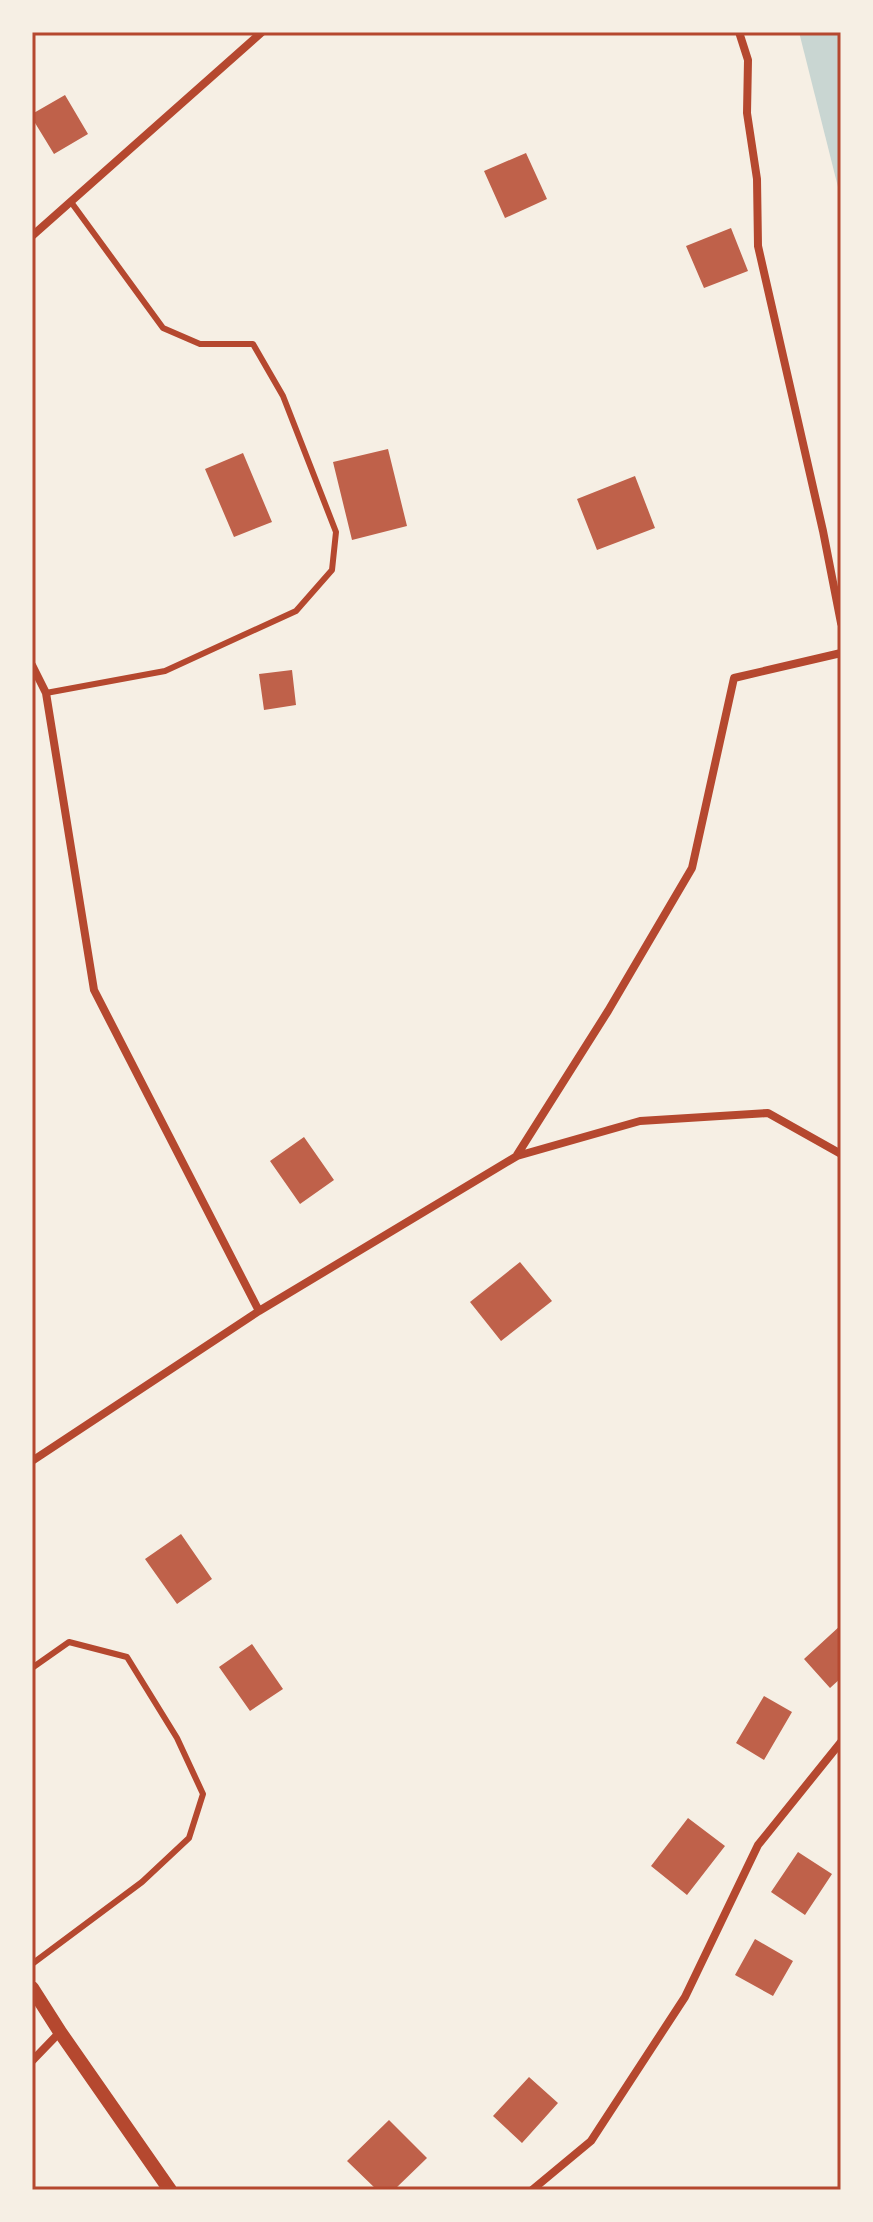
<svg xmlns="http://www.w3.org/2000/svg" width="873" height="2222" font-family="'Fira Sans Condensed',sans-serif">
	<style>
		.water { fill: #c9d6d2 }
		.building { fill: #bf614a }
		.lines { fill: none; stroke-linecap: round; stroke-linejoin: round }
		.service { stroke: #b5482f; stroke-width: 6 }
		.minor { stroke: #b5482f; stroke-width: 8 }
		.tertiary { stroke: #b5482f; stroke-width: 14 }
		.neatline { fill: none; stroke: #b5482f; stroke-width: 3 }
	</style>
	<rect width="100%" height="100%" fill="#f6efe4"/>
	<!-- water -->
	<path class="water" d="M799,32H841V199Z"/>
	<!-- building -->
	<path class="building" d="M65,95L88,134L54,154L32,118V114Z
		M526,153L547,199L505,218L484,171Z
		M731,228L748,271L704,288L686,246Z
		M388,449L407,526L352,540L333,462Z
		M243,453L272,522L234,537L205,469Z
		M635,476L655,528L597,550L577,499Z
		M292,670L296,705L264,710L259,674Z
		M304,1137L334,1180L300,1204L270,1161Z
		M520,1262L552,1301L501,1341L470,1302Z
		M181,1534L212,1579L177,1604L145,1559Z
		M841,1625V1678L830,1688L804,1659Z
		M252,1644L283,1689L250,1711L219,1667Z
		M764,1696L792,1712L764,1760L736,1743Z
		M688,1818L725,1846L687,1895L651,1866Z
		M798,1852L832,1874L805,1915L771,1892Z
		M755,1939L793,1961L773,1996L735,1975Z
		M529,2077L558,2103L522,2143L493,2116Z
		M389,2120L427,2158L394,2190H377L347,2161Z"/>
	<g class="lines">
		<!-- service -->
		<path class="service" d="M46,693L165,671L296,611L332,570L336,532L283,396L253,344H200L163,328L71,202
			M32,1668L69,1642L127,1657L177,1738L203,1794L189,1838L142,1882L32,1964"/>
		<!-- minor -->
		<path class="minor" d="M739,32L748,60L747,113L757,179L758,246L823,531L841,623
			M32,236L262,32
			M32,665L46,693L94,990L259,1311L32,1461
			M517,1155L608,1011L692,868L734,678L841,653
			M259,1311L517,1156L640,1121L768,1113L841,1154
			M32,2061L60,2032
			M532,2190L591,2141L685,1997L758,1845L841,1742"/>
		<!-- tertiary -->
		<path class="tertiary" d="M32,1988L60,2032L170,2190"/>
	</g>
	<!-- border -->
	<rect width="873" height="2222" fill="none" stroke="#f6efe4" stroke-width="68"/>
	<rect x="34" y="34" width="805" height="2154" class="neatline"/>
</svg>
